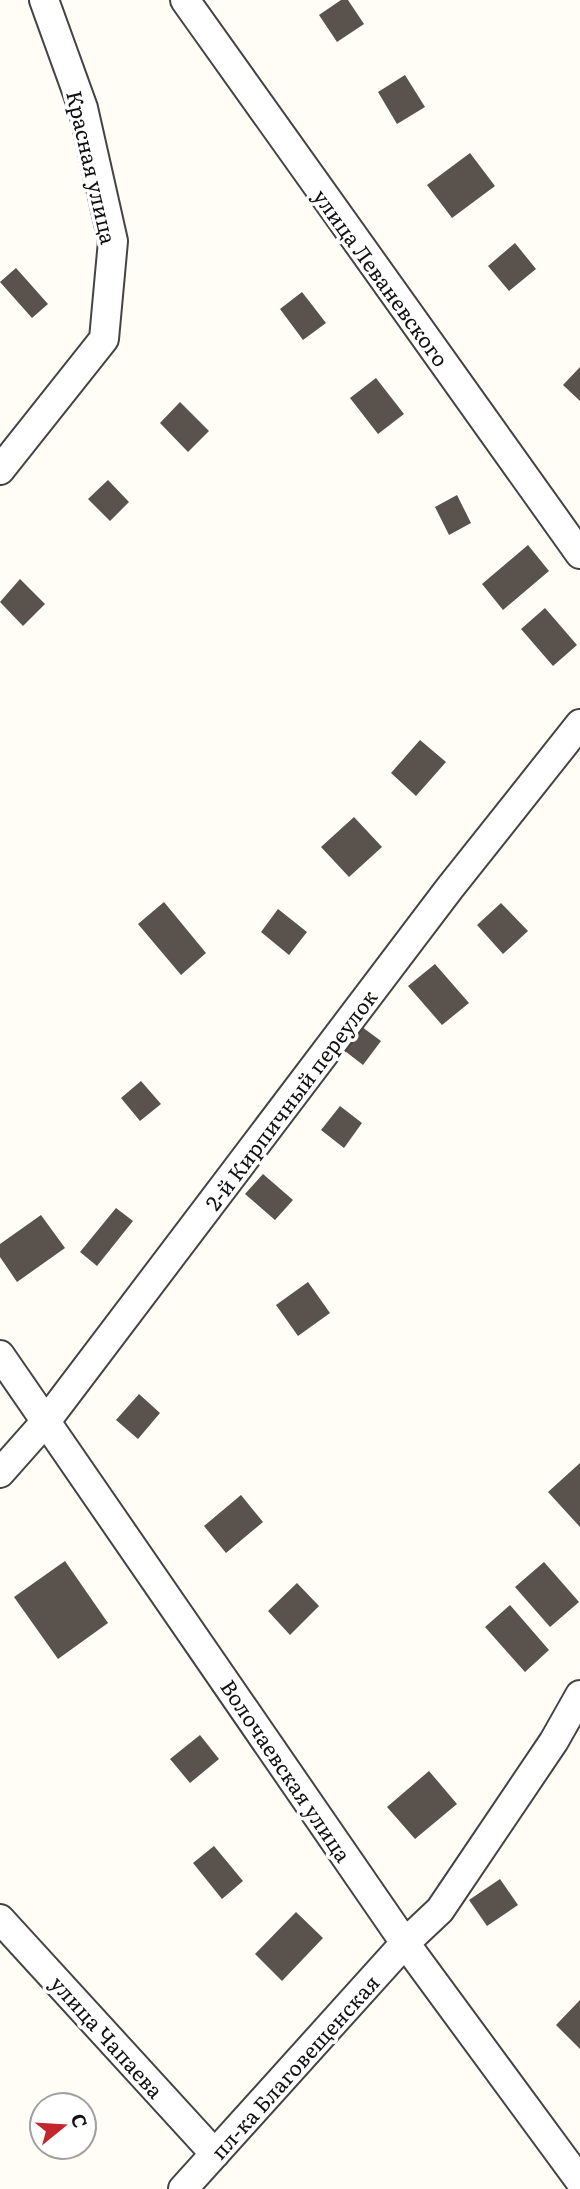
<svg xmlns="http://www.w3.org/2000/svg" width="580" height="2189" font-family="Literata,serif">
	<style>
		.building { fill: #5a524d }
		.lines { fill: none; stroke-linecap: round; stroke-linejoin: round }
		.minor-casing { stroke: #444; stroke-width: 32 }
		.minor { stroke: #fff; stroke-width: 28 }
		.labels { text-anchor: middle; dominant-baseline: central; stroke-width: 7; stroke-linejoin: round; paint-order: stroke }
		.street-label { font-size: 21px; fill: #111; stroke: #fff }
	</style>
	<rect width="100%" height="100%" fill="#fffdf5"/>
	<!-- building -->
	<path class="building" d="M341,0H348L364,24L337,42L319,15Z
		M405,75L425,107L397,124L378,92Z
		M470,153L495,186L452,218L427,185Z
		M515,243L536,269L509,291L488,266Z
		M16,268L48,304L32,318L0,282Z
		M302,292L326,323L303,340L280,309Z
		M580,367V401L563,385Z
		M376,378L404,414L378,434L350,398Z
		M180,402L209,431L188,452L160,423Z
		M108,480L129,502L110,521L88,499Z
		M457,495L471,523L449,535L435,507Z
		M528,545L549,571L503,610L482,584Z
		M20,579L45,604L23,626L0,602Z
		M545,608L577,645L553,666L521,629Z
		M420,740L446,762L416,796L391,773Z
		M354,817L382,847L349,877L321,847Z
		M164,902L206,953L181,975L138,924Z
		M501,903L528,931L503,954L477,925Z
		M278,909L307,932L289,955L261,932Z
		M435,964L469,1003L442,1025L408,986Z
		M358,1024L381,1041L363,1065L341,1048Z
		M141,1081L161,1104L140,1121L121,1098Z
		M340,1106L362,1123L344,1148L321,1130Z
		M263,1174L293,1200L275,1220L245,1194Z
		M116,1208L133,1221L97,1266L80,1252Z
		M41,1215L65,1248L17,1282L0,1257V1244Z
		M308,1282L330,1313L298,1336L276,1305Z
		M139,1394L160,1413L138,1439L116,1420Z
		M580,1463V1527L548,1492Z
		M241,1495L263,1522L226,1553L204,1526Z
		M65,1561L108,1623L58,1659L14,1597Z
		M544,1562L579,1602L550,1627L515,1587Z
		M297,1583L319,1606L290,1635L268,1611Z
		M510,1605L549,1650L525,1672L485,1627Z
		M200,1735L219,1759L190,1783L170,1759Z
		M429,1771L457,1804L415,1839L387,1807Z
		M214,1846L243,1881L222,1899L193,1863Z
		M500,1879L518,1905L487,1926L469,1900Z
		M296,1912L323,1938L282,1981L255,1954Z
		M580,2000V2049L556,2025Z"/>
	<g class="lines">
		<!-- minor casing -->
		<g class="minor-casing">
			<path id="minor" d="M185,0L580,554
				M0,470L104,339L113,241L83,108L44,0
				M0,1355L405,1943L580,2181
				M0,1473L47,1420L449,889L580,724
				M0,1919L215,2154
				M183,2189L405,1943L440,1910L554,1741L580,1695"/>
		</g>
		<!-- minor -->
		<use href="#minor" class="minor"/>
	</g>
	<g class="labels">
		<!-- street labels -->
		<g class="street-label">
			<text transform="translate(93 167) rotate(77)">Красная улица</text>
			<text transform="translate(382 277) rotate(54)">улица Леваневского</text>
			<text transform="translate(290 1099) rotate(-53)">2-й Кирпичный переулок</text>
			<text transform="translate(287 1770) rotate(56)">Волочаевская улица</text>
			<text transform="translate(108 2036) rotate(48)">улица Чапаева</text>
			<text transform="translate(294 2066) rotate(-48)">пл-ка Благовещенская</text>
		</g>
	</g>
	<!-- north arrow -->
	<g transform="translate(63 2126) rotate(72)"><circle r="33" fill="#ffffff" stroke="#a0a0a0" stroke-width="2"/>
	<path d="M0-5L12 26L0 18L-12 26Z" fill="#c4262e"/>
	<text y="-10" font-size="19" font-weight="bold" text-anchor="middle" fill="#111111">С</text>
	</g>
</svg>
